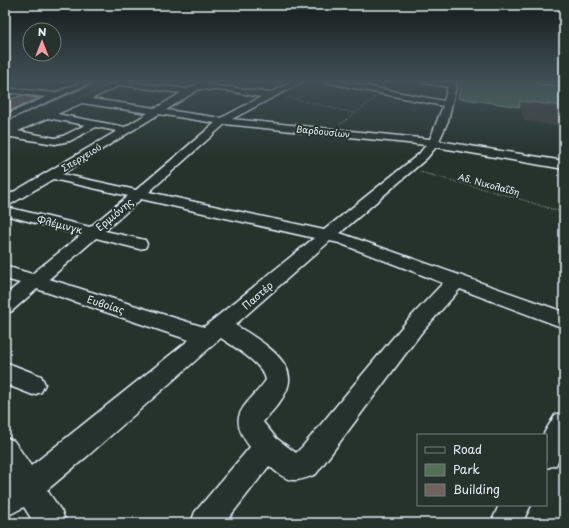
<svg xmlns="http://www.w3.org/2000/svg" width="569" height="528" font-family="'Playpen Sans',sans-serif">
	<style>
		.built { fill: #3c413c }
		.green { fill: #547057; stroke: #9eb0a8 }
		.building { fill: #6f635e; stroke: #e8f1f8 }
		.lines { fill: none; stroke-linecap: round; stroke-linejoin: round }
		.minor-casing { stroke: #e8f1f8; stroke-width: 3 }
		.major-casing { stroke: #e8f1f8; stroke-width: 3 }
		.path-far1 { stroke: #e8f1f8; stroke-width: 1; stroke-dasharray: 0.5 1.5; stroke-linecap: butt }
		.path { stroke: #e8f1f8; stroke-width: 1.5; stroke-dasharray: 0.5 2; stroke-linecap: butt }
		.minor { fill: #26332d; fill-rule: evenodd }
		.major { fill: #26332d; fill-rule: evenodd }
		.labels { text-anchor: middle; dominant-baseline: central; stroke-width: 4; stroke-linejoin: round; paint-order: stroke }
		.far-street-label { font-size: 9px; fill: #e8f1f8; stroke: #26332d }
		.street-label { font-size: 10px; fill: #e8f1f8; stroke: #26332d }
	</style>
	<rect width="100%" height="100%" fill="#26332d"/>
	<filter id="ink" filterUnits="userSpaceOnUse"><feTurbulence type="fractalNoise" baseFrequency=".025" numOctaves="2"/><feDisplacementMap in="SourceGraphic" scale="8" xChannelSelector="R" yChannelSelector="G"/><feConvolveMatrix kernelMatrix="1 2 1 2 8 2 1 2 1" color-interpolation-filters="sRGB"/></filter>
	<g filter="url(#ink)">
		<!-- built -->
		<path class="built" d="M519,101L564,106V127L524,121Z"/>
		<!-- green -->
		<path class="green" d="M461,81H528L560,85L564,92V106L519,101L520,107L458,98Z"/>
		<!-- building -->
		<path class="building" d="M20,96L39,98L5,113V101Z"/>
		<g class="lines">
			<!-- minor casing -->
			<g class="minor-casing">
				<path id="minor" d="M84,81H94L5,121V115L46,97L5,92V88L55,93Z
					M119,81L187,89L202,81H211L206,85L229,87L269,93L295,81H304L232,119L430,139L443,106L329,83L325,81H340L444,101L448,87L425,83L421,81L449,82V81H457L448,121L439,141L564,161V169L436,147L427,158L340,233L564,312V328L460,289L421,333L316,474C293,484 288,482 269,466L225,523H191L195,512L250,447C224,413 248,406 266,380C264,365 233,346 221,338L91,453L47,490L62,512L66,523H34L24,507L5,517V485L9,482L5,475V437L14,441L31,466L189,340L37,289L12,311L5,314V295L20,283L5,279V266L32,274L81,235L5,215V197L117,131L96,127L70,141L55,144L5,136V129ZM121,85L181,93L156,108L91,99ZM199,89L229,91L261,97L221,118L166,110ZM82,103L148,113L125,127L57,114ZM159,114L215,123L136,190L62,174ZM48,118L85,125L63,136L55,138L18,131ZM225,124L426,145L419,154L324,230L149,192ZM53,179L128,196L90,227L6,207ZM141,199L314,238L204,327L49,279L96,238L139,249L145,248L147,244L145,240L105,231ZM330,241L339,243L443,283L407,321L303,446L296,453L276,438L263,422C272,411 288,396 289,381C291,357 252,335 235,325Z
					M535,81L564,82V86L539,83Z
					M5,362L41,376L45,384L41,392L33,395L5,384Z
					M564,411V449L556,465L546,468V435H543L555,415Z
					M499,505H531L522,523H491Z"/>
			</g>
			<!-- major casing -->
			<g class="major-casing">
				<path id="major" d="M101,81H114L112,83L5,131V122Z"/>
			</g>
			<!-- path-far1 -->
			<path class="path-far1" d="M394,86L401,81
				M286,97L354,113
				M346,120L375,98"/>
			<!-- path -->
			<path class="path" d="M340,124L347,119
				M420,172L517,198L564,213"/>
			<!-- minor -->
			<use href="#minor" class="minor"/>
			<!-- major -->
			<use href="#major" class="major"/>
		</g>
	</g>
	<!-- sky -->
	<linearGradient id="sky" x2="0" y2="1"><stop stop-color="#151c19"/><stop offset="0.52" stop-color="#415057"/><stop offset="1" stop-color="#415057" stop-opacity="0"/></linearGradient>
	<rect width="569" height="155" fill="url(#sky)"/>
	<g class="labels">
		<!-- far-street labels -->
		<g class="far-street-label">
			<text transform="translate(323 131) rotate(6)">Βαρδουσίων</text>
			<text transform="translate(81 157) rotate(-31)">Σπερχειού</text>
			<text transform="translate(489 184) rotate(15)">Αδ. Νικολαΐδη</text>
		</g>
		<!-- street labels -->
		<g class="street-label">
			<text transform="translate(114 214) rotate(-40)">Ερμιόνης</text>
			<text transform="translate(60 224) rotate(14)">Φλέμινγκ</text>
			<text transform="translate(257 295) rotate(-41)">Παστέρ</text>
			<text transform="translate(106 304) rotate(18)">Ευβοίας</text>
		</g>
	</g>
	<!-- margin -->
	<rect width="569" height="528" fill="none" stroke="#26332d" stroke-width="20"/>
	<rect x="10" y="10" width="549" height="508" fill="none" stroke="#e8f1f8" stroke-width="1.5" filter="url(#ink)"/>
	<!-- legend -->
	<rect x="417" y="434" width="130" height="72" fill="#26332d" stroke="#747f7e"/>
	<rect x="425" y="447" width="20" height="6" fill="#26332d" stroke="#747f7e"/>
	<text x="453" y="454" font-size="12" fill="#e8f1f8">Road</text>
	<rect x="425" y="464" width="20" height="12" fill="#547057" stroke="#747f7e"/>
	<text x="453" y="474" font-size="12" fill="#e8f1f8">Park</text>
	<rect x="425" y="484" width="20" height="12" fill="#6f635e" stroke="#747f7e"/>
	<text x="453" y="494" font-size="12" fill="#e8f1f8">Building</text>
	<!-- north arrow -->
	<g transform="translate(42 42)"><circle r="19" fill="#26332d" stroke="#747f7e"/>
	<path d="M0-3L7 15L0 10L-7 15Z" fill="#ff9aa2"/>
	<text y="-6" font-size="11" font-weight="bold" text-anchor="middle" fill="#e8f1f8">N</text>
	</g>
</svg>
